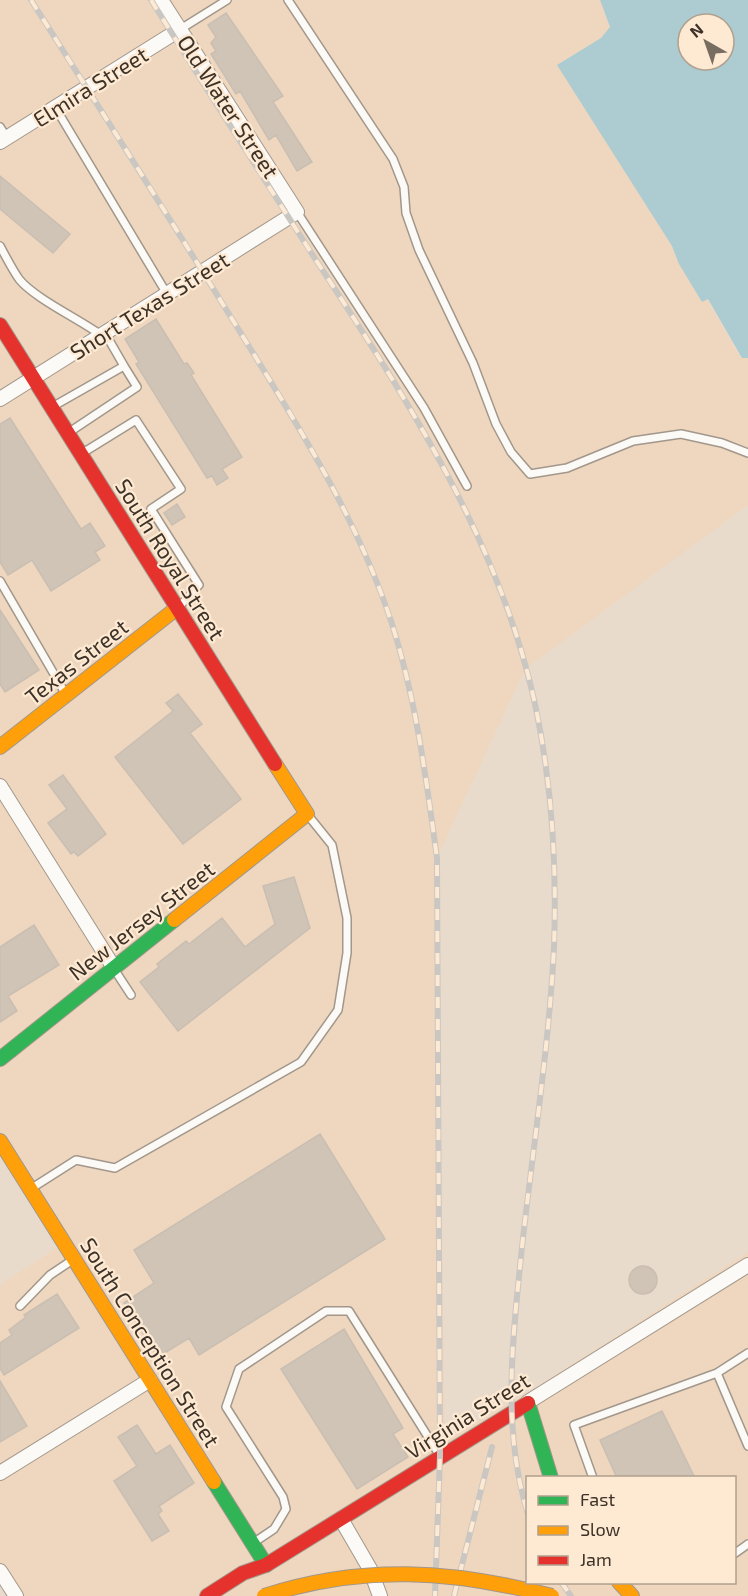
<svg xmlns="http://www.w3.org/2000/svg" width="748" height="1596" font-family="'Exo 2',sans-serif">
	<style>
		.built { fill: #eed7be; fill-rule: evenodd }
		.water { fill: #acccd2; fill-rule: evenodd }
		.building { fill: #d0c4b6; stroke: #c9beb2; stroke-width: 1.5 }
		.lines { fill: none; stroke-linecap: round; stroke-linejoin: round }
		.lane-casing { stroke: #a2978b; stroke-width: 10 }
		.street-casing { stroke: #a2978b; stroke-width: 16 }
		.fast-casing { stroke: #a2978b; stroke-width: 16 }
		.slow-casing { stroke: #a2978b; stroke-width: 16 }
		.jam-casing { stroke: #a2978b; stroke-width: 16 }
		.lane { stroke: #fcfaf7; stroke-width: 7 }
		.street { stroke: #fcfaf7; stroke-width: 14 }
		.fast { stroke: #30b455; stroke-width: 14 }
		.slow { stroke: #ff9f0a; stroke-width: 14 }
		.jam { stroke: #e5322d; stroke-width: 14 }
		.rail-casing { stroke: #cac7c3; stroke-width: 6 }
		.rail { stroke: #fee9d3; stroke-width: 4; stroke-dasharray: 11; stroke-linecap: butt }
		.slow-bridge-casing { stroke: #a2978b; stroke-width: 16; stroke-linecap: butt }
		.slow-bridge { stroke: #ff9f0a; stroke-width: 14 }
		.labels { text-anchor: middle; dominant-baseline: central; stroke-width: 4.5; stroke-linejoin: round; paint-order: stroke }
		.street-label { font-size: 22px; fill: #3c3227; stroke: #fee9d3 }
	</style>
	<rect width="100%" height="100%" fill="#e9dbcc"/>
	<!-- built -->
	<path class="built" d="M0,0H600L610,27L601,38L558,64L672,246L679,264L702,302L707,299L741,358H748V505L525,669L437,858L445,1440L530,1391L748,1252V1596H16L0,1571V1285L64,1243L0,1142ZM528,1478H734V1582H528Z"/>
	<!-- water -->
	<path class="water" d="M600,0H748V358H742L708,299L702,302L679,264L672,246L557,65L601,38L610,27ZM688,24H724V60H688Z"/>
	<!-- building -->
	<path class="building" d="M226,13L283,96L273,102L312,162L297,171L276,135L269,140L240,91L236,94L211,54L216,51L211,43L216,37L208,25Z
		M0,176L70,234L53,253L0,209Z
		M156,319L184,364L187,363L194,373L191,375L242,457L222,469L228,478L217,485L212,476L207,478L136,364L139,362L125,339Z
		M10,418L81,529L90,523L105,546L95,552L100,560L51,591L32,560L8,575L0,562V424Z
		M177,504L185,517L172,525L164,513Z
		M0,610L39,670L5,692L0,684Z
		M178,694L202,724L190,733L241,799L183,844L115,757L173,711L166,703Z
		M63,775L106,834L78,856L74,852L71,854L48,823L67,809L49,785Z
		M294,877L310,928L178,1031L140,982L159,967L157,964L186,941L189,944L222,918L245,947L275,924L263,886Z
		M34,925L59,965L8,996L17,1011L0,1022V947Z
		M320,1134L385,1239L199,1355L189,1338L158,1357L124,1303L154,1283L134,1250Z
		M629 1280a14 14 0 1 1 28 0a14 14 0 1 1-28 0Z
		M57,1294L79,1328L4,1375L0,1368V1343L12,1335L9,1330L26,1317L24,1315Z
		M344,1329L403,1428L393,1434L408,1457L357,1489L281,1369Z
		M0,1381L27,1426L0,1442Z
		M662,1411L695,1478H617L600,1440Z
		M137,1425L156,1454L170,1445L194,1483L159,1506L162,1511L158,1514L169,1531L152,1541L114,1481L137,1466L118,1437Z"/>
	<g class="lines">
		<!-- lane casing -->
		<g class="lane-casing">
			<path id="lane" d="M288,0L393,159L404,187L406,213L419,250L473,363L496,424L511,452L530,474L567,468L633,441L681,434L722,443L748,453
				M179,30L227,0
				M55,107L167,294
				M0,127L7,138
				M297,212L424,408L467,486
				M0,246C6,257 12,269 19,279C34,298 79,319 101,335
				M52,407L124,366L105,333
				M68,433L137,387L124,366
				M81,454L136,420L181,489L151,509L199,585L178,608
				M0,581L65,693
				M114,969L131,995
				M32,1188L76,1160L115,1168L301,1062L338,1010L347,953V918L332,845L307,814
				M20,1306L50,1275L74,1259
				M717,1373L748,1446
				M593,1478L574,1425L717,1373L748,1353
				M253,1543L274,1529L286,1509L283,1497L226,1407L239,1369L326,1311H349L440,1456
				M734,1554L748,1544"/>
		</g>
		<!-- street casing -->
		<g class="street-casing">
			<path id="street" d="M0,142L179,30
				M0,399L297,212L161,0
				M0,786L114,968
				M528,1402L748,1265
				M0,1473L150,1380
				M341,1519L370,1569L380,1596
				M0,1571L16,1596"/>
		</g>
		<!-- fast casing -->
		<g class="fast-casing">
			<path id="fast" d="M0,1059L174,920
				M528,1403L551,1478
				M214,1482L266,1565"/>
		</g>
		<!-- slow casing -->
		<g class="slow-casing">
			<path id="slow" d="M0,747L177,608
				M174,920L307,814L275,764
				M0,1141L214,1482
				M619,1582L632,1596"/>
		</g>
		<!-- jam casing -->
		<g class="jam-casing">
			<path id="jam" d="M0,325L275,764
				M207,1596L243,1573L266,1565L528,1403"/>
		</g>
		<!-- lane -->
		<use href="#lane" class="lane"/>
		<!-- street -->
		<use href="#street" class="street"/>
		<!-- fast -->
		<use href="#fast" class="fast"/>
		<!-- slow -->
		<use href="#slow" class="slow"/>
		<!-- jam -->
		<use href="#jam" class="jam"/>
		<!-- rail casing -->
		<g class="rail-casing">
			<path id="rail" d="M31,0C100,109 169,217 237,327C295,421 356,515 391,621C416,698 426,778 437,858L440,1456L435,1596
				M151,0C204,85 258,170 312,254C404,395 499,538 535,704C552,784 557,866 554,947C549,1047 533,1147 522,1247C513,1336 501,1427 528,1514
				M561,1582L571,1596
				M454,1596L492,1447"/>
		</g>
		<!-- rail -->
		<use href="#rail" class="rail"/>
		<!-- slow-bridge casing -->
		<g class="slow-bridge-casing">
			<path id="slow-bridge" d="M264,1596C363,1564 452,1570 552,1596"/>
		</g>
		<!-- slow-bridge -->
		<use href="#slow-bridge" class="slow-bridge"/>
	</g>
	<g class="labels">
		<!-- street labels -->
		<g class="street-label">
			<text transform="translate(90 86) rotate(-32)">Elmira Street</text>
			<text transform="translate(229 106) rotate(57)">Old Water Street</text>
			<text transform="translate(149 305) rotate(-32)">Short Texas Street</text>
			<text transform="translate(171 559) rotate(58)">South Royal Street</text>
			<text transform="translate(76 661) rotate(-38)">Texas Street</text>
			<text transform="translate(141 920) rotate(-38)">New Jersey Street</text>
			<text transform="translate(151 1342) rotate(58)">South Conception Street</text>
			<text transform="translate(467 1415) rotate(-32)">Virginia Street</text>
		</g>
	</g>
	<!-- legend -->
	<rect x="526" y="1476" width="210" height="108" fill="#fee9d3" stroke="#b0a08e" stroke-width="1.5"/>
	<rect x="538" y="1496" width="30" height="9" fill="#30b455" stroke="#b0a08e" stroke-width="1.5"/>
	<text x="580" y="1506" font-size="18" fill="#3c3227">Fast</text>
	<rect x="538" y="1526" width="30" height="9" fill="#ff9f0a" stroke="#b0a08e" stroke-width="1.5"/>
	<text x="580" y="1536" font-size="18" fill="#3c3227">Slow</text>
	<rect x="538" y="1556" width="30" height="9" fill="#e5322d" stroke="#b0a08e" stroke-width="1.5"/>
	<text x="580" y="1566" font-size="18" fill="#3c3227">Jam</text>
	<!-- north arrow -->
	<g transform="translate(706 42) rotate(320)"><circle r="28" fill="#fee9d3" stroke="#b0a08e" stroke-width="1.5"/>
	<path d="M0-4.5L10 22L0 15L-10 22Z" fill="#796d61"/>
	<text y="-9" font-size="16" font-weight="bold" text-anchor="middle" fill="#3c3227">N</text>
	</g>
</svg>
